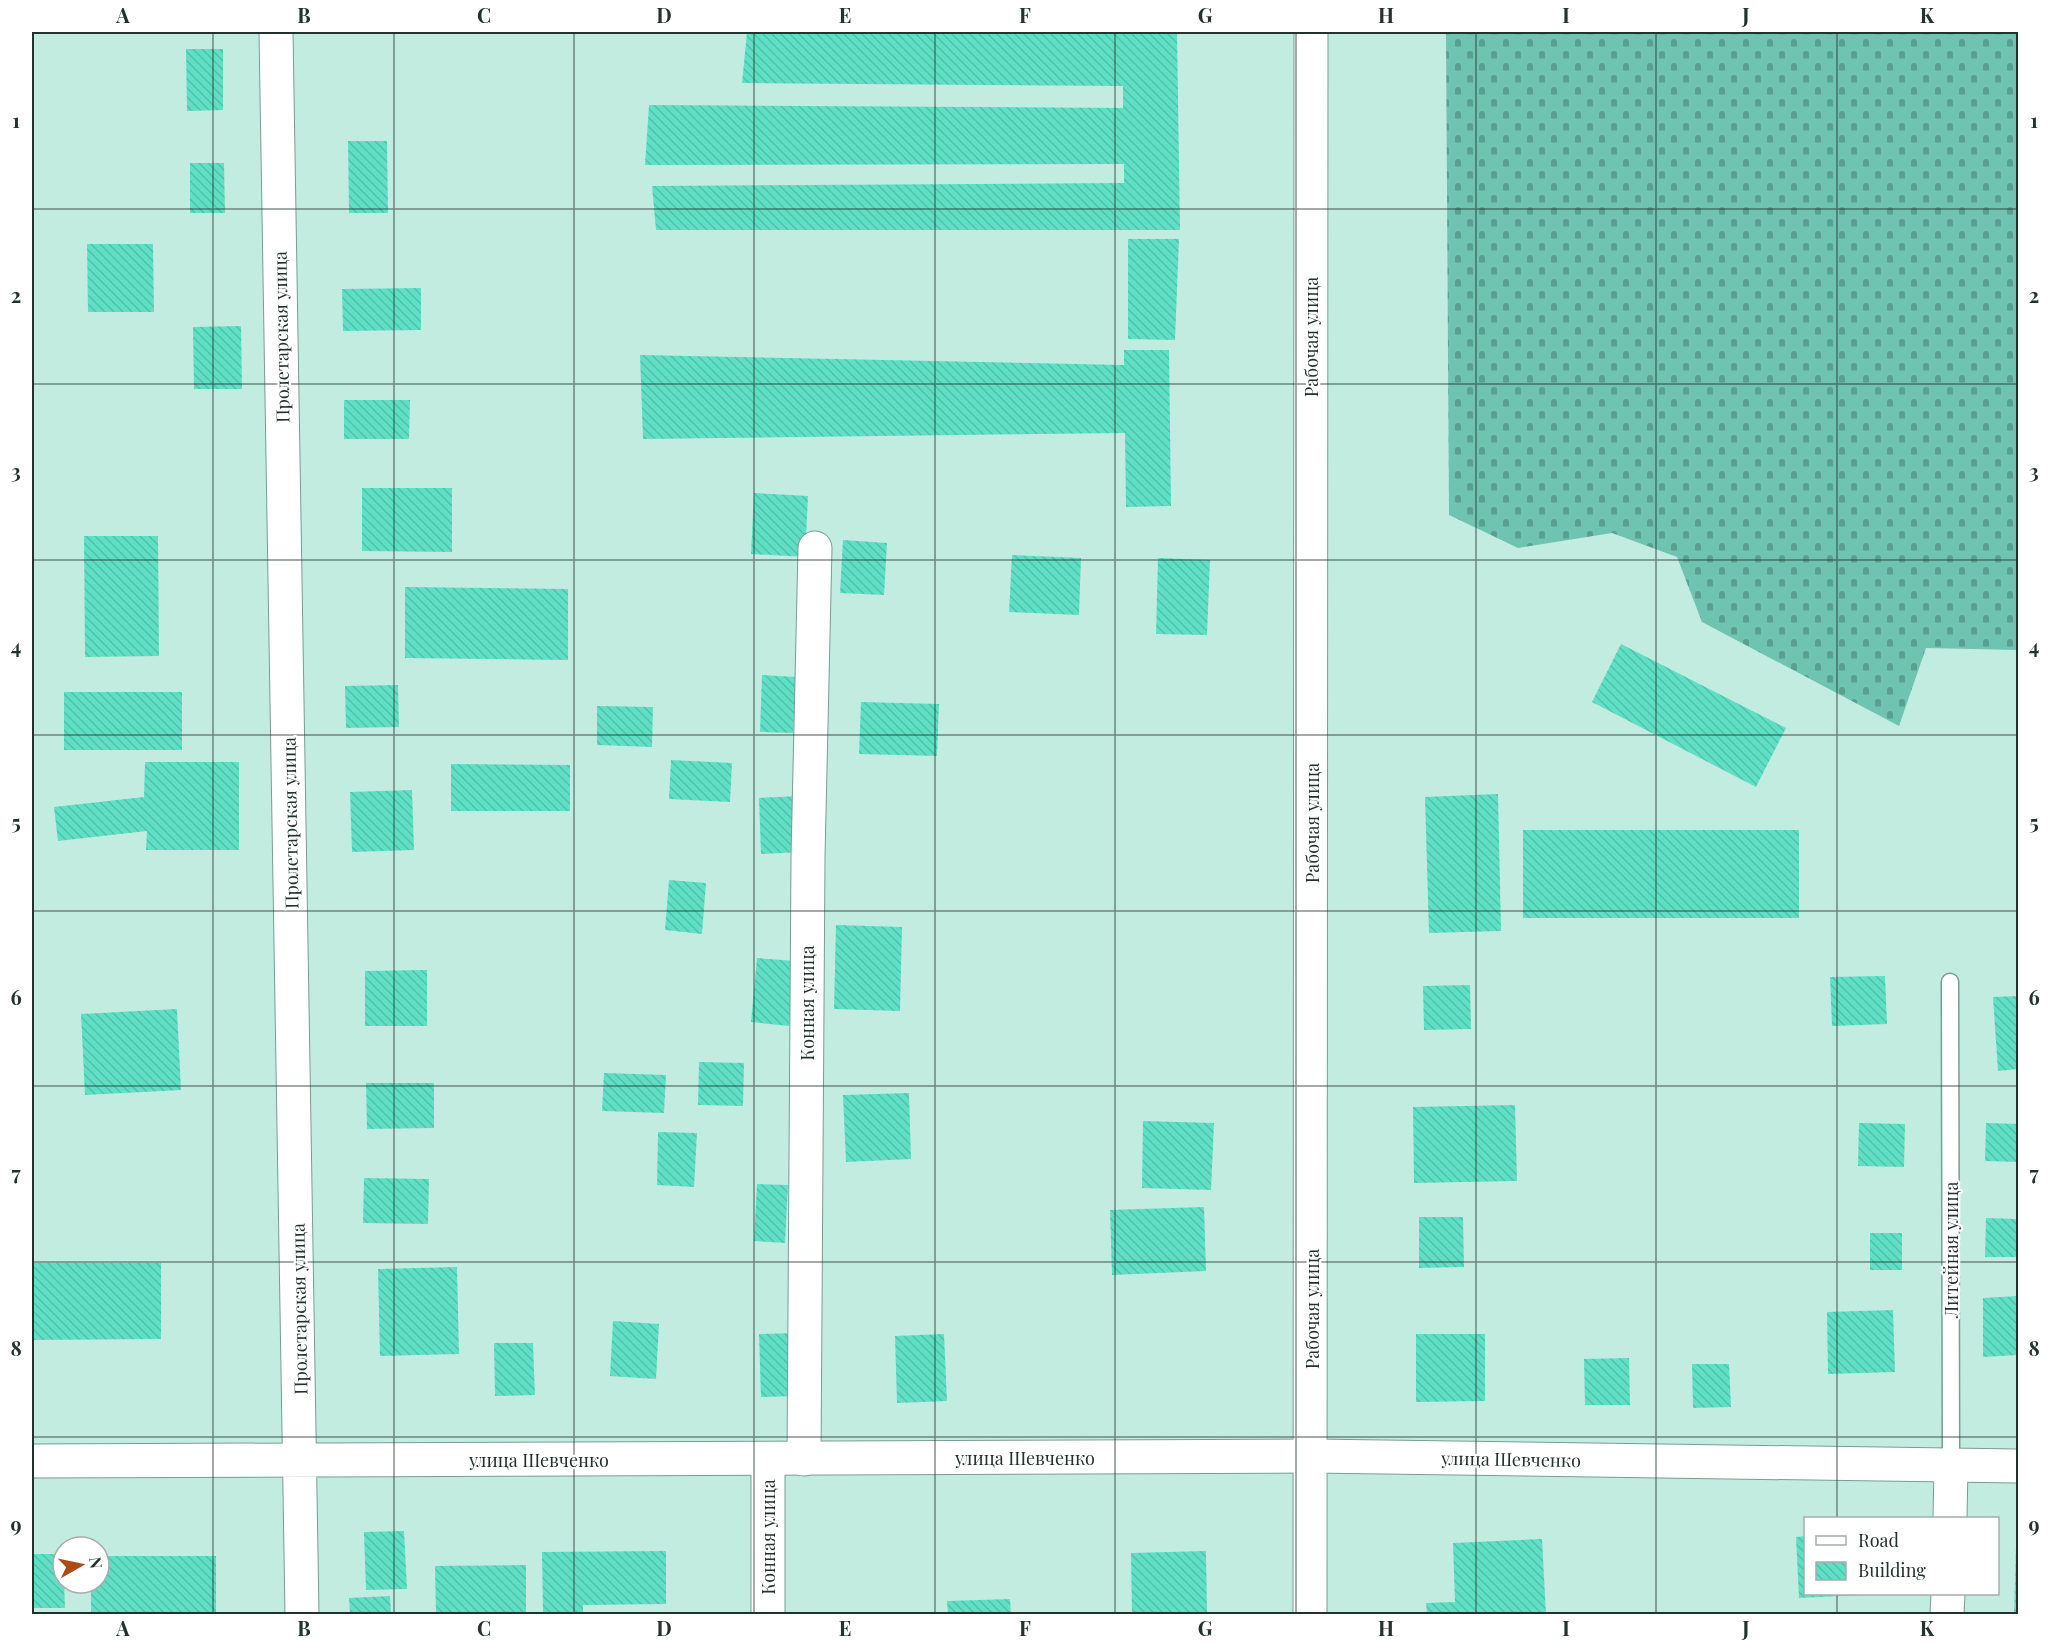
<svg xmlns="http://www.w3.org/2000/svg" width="2050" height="1646" font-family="'Playfair Display',serif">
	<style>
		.cemetery { fill: url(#cemetery-stones) }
		.building { fill: url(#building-back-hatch) }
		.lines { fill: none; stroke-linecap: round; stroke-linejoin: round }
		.service-casing { stroke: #779e94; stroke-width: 19 }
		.minor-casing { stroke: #779e94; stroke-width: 35 }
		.tertiary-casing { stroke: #779e94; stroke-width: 35 }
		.service { stroke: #fff; stroke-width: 16 }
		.minor { stroke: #fff; stroke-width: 33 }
		.tertiary { stroke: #fff; stroke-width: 33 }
		.grid { fill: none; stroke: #22322d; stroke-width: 1.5; stroke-opacity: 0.55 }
		.labels { text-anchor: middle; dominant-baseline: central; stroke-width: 4.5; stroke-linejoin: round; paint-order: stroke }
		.street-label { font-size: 18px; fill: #22322d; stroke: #fff }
		.neatline { fill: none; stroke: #22322d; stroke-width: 2 }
		.grid-label { font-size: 20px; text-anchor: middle; font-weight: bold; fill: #22322d }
	</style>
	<defs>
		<pattern id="cemetery-stones" width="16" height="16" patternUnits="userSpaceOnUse" patternTransform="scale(1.5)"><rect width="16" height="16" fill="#6ec4b0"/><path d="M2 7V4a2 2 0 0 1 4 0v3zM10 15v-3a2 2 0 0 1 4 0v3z" fill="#5aa090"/></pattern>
		<pattern id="building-back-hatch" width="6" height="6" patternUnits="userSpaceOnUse" patternTransform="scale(1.5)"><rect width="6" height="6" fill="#5fe0c5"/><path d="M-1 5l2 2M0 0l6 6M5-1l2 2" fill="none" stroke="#52c1aa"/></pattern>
	</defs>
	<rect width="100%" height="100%" fill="#c3ece1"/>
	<!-- cemetery -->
	<path class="cemetery" d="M1446,32H2018V650L1926,648L1899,726L1702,622L1677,557L1612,533L1518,548L1449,515Z"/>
	<!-- building -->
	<path class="building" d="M747,32H1177L1180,230H656L652,186L1124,183V164L645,165L649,105L1123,108V86L742,83Z
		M186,49H223V110L187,111Z
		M348,141H387L388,213H349Z
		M190,163H224L225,213H190Z
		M1128,239H1179L1175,340L1128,339Z
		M87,244H153L154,312H88Z
		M421,288V330L343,331L342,289Z
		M241,326L242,389H194L193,327Z
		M1124,350H1169L1171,506L1126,507L1125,433L643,439L640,355L1124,365Z
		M344,400H410L409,439H344Z
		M362,488H452V552L362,551Z
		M754,493L808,496L805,557L751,554Z
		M84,536H158L159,656L85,657Z
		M843,540L887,543L884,595L840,593Z
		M1012,555L1081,558L1079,615L1009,612Z
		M1158,558L1210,560L1207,635L1156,634Z
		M405,587L568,589V660L405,658Z
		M1621,644L1786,728L1756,787L1592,702Z
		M762,675L796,677L793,733L760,732Z
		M398,685L399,727L346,728L345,686Z
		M64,692H182V750H64Z
		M861,702L939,704L937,756L859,754Z
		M597,706L653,707L652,747L597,745Z
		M671,760L732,763L730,802L669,799Z
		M145,762H239V850H146L147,831L58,841L54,807L144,797Z
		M451,764L570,765V811H451Z
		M412,790L414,850L352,852L350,792Z
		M1498,794L1501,931L1429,933L1425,797Z
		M799,796L801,852L761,854L759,798Z
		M1523,830H1799V918H1523Z
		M669,880L706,883L702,934L665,930Z
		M836,925L902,927L900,1011L834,1009Z
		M757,958L794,961L789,1026L751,1022Z
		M427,970V1026H365V971Z
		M1885,976L1887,1024L1832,1026L1830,977Z
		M1470,985L1471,1029L1424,1030L1423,986Z
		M2018,996V1069L1998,1071L1993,997Z
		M177,1009L181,1090L85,1095L81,1014Z
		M699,1062L744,1063L743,1106L698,1105Z
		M604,1073L666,1075L664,1113L602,1111Z
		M366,1083H434V1128L367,1129Z
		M909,1093L911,1159L846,1162L843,1095Z
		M1515,1105L1517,1181L1414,1183L1413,1107Z
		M1143,1121L1214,1123L1211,1190L1142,1188Z
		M1859,1123L1905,1124L1904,1167L1858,1166Z
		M1986,1123L2018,1124V1162L1985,1161Z
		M658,1132L697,1133L694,1187L657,1185Z
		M364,1178L429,1179L428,1224L363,1223Z
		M757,1184L788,1185L785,1243L754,1241Z
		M1204,1207L1206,1271L1112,1275L1110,1210Z
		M1419,1217H1463L1464,1267L1419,1268Z
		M1986,1218L2018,1219V1257H1985Z
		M1870,1233H1902V1270H1870Z
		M32,1263H161V1339L32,1340Z
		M457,1267L459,1354L380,1356L378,1269Z
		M2018,1296V1355L1983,1357V1298Z
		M1893,1310L1895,1372L1828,1374L1827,1312Z
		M613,1321L659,1324L656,1379L610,1376Z
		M795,1333L797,1396L761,1397L759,1334Z
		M944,1334L947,1401L897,1403L895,1336Z
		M1416,1334H1485V1401L1416,1402Z
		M494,1343H533L535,1395L495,1396Z
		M1629,1358L1630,1405H1585L1584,1359Z
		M1692,1364H1729L1731,1407L1693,1408Z
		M404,1531L407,1589L366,1590L364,1532Z
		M1806,1536V1594L1863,1595L1799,1598L1796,1537Z
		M1542,1539L1546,1614H1427L1426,1603L1455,1602L1453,1543Z
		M2016,1546H2018V1614H2014Z
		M666,1551V1604L583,1605V1614H543L542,1552Z
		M1206,1551L1207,1614H1132L1131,1553Z
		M32,1554H63L65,1608H32Z
		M99,1556H216V1614H91V1583H99Z
		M526,1565V1614H436L435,1566Z
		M390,1596L391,1614H350L349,1598Z
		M1010,1599L1011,1614H948L947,1601Z"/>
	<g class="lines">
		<!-- service casing -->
		<g class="service-casing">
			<path id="service" d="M1950,982L1951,1467"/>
		</g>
		<!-- minor casing -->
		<g class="minor-casing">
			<path id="minor" d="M768,1459V1614
				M804,1459L808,857L815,548
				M1950,1518L1951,1467
				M1310,1614L1311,32
				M1947,1614L1948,1594"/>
		</g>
		<!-- tertiary casing -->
		<g class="tertiary-casing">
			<path id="tertiary" d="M276,32L302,1614
				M32,1461L1312,1456L2018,1466"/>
		</g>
		<!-- service -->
		<use href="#service" class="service"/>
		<!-- minor -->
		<use href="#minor" class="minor"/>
		<!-- tertiary -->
		<use href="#tertiary" class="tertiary"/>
	</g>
	<!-- grid -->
	<path class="grid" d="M213,32V1614M394,32V1614M574,32V1614M754,32V1614M935,32V1614M1115,32V1614M1296,32V1614M1476,32V1614M1656,32V1614M1837,32V1518M32,209H2018M32,384H2018M32,560H2018M32,735H2018M32,911H2018M32,1086H2018M32,1262H2018M32,1437H2018M1837,1594V1614"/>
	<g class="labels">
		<!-- street labels -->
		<g class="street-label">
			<text transform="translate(281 337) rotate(-91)">Пролетарская улица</text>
			<text transform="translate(1311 337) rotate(-90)">Рабочая улица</text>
			<text transform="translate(290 823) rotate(-91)">Пролетарская улица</text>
			<text transform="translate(1312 823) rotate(-90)">Рабочая улица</text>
			<text transform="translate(807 1003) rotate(-90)">Конная улица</text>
			<text transform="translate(1951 1250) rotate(-90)">Литейная улица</text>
			<text transform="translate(299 1309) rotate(-91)">Пролетарская улица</text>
			<text transform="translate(1312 1309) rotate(-90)">Рабочая улица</text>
			<text x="1025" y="1458">улица Шевченко</text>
			<text transform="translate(1511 1459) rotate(1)">улица Шевченко</text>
			<text x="539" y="1460">улица Шевченко</text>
			<text transform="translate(768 1537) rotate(-90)">Конная улица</text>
		</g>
	</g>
	<!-- border -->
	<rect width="2050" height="1646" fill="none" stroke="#ffffff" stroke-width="66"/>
	<!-- legend -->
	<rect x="1804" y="1517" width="195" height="78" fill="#ffffff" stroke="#a7adab" stroke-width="1.5"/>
	<rect x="1816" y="1536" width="30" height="9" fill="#ffffff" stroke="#a7adab" stroke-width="1.5"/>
	<text x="1858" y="1547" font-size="18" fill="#22322d">Road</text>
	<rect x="1816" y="1562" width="30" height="18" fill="url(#building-back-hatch)" stroke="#a7adab" stroke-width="1.5"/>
	<text x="1858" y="1577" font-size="18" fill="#22322d">Building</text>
	<!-- north arrow -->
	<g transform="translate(81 1565) rotate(81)"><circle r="28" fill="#ffffff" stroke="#a7adab" stroke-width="1.5"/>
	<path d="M0-4.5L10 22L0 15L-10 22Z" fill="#ae4b13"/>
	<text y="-9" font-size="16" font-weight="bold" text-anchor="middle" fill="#22322d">N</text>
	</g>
	<rect x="33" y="33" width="1984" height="1580" class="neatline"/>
	<g class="grid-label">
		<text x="123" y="23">A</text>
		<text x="304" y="23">B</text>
		<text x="484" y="23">C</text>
		<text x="664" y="23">D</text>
		<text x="845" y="23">E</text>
		<text x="1025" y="23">F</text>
		<text x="1205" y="23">G</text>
		<text x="1386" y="23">H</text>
		<text x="1566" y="23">I</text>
		<text x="1746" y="23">J</text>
		<text x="1927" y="23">K</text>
		<text x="16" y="128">1</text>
		<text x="2034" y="128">1</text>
		<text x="16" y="303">2</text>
		<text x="2034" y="303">2</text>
		<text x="16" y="479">3</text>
		<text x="2034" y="479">3</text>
		<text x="16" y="654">4</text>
		<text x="2034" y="654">4</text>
		<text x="16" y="830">5</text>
		<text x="2034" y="830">5</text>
		<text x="16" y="1005">6</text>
		<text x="2034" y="1005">6</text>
		<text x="16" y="1181">7</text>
		<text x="2034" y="1181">7</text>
		<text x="16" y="1356">8</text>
		<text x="2034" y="1356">8</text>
		<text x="16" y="1532">9</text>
		<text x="2034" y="1532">9</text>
		<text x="123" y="1636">A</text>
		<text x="304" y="1636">B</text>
		<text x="484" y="1636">C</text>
		<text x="664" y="1636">D</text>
		<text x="845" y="1636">E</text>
		<text x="1025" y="1636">F</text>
		<text x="1205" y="1636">G</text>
		<text x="1386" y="1636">H</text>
		<text x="1566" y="1636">I</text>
		<text x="1746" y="1636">J</text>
		<text x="1927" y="1636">K</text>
	</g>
</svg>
